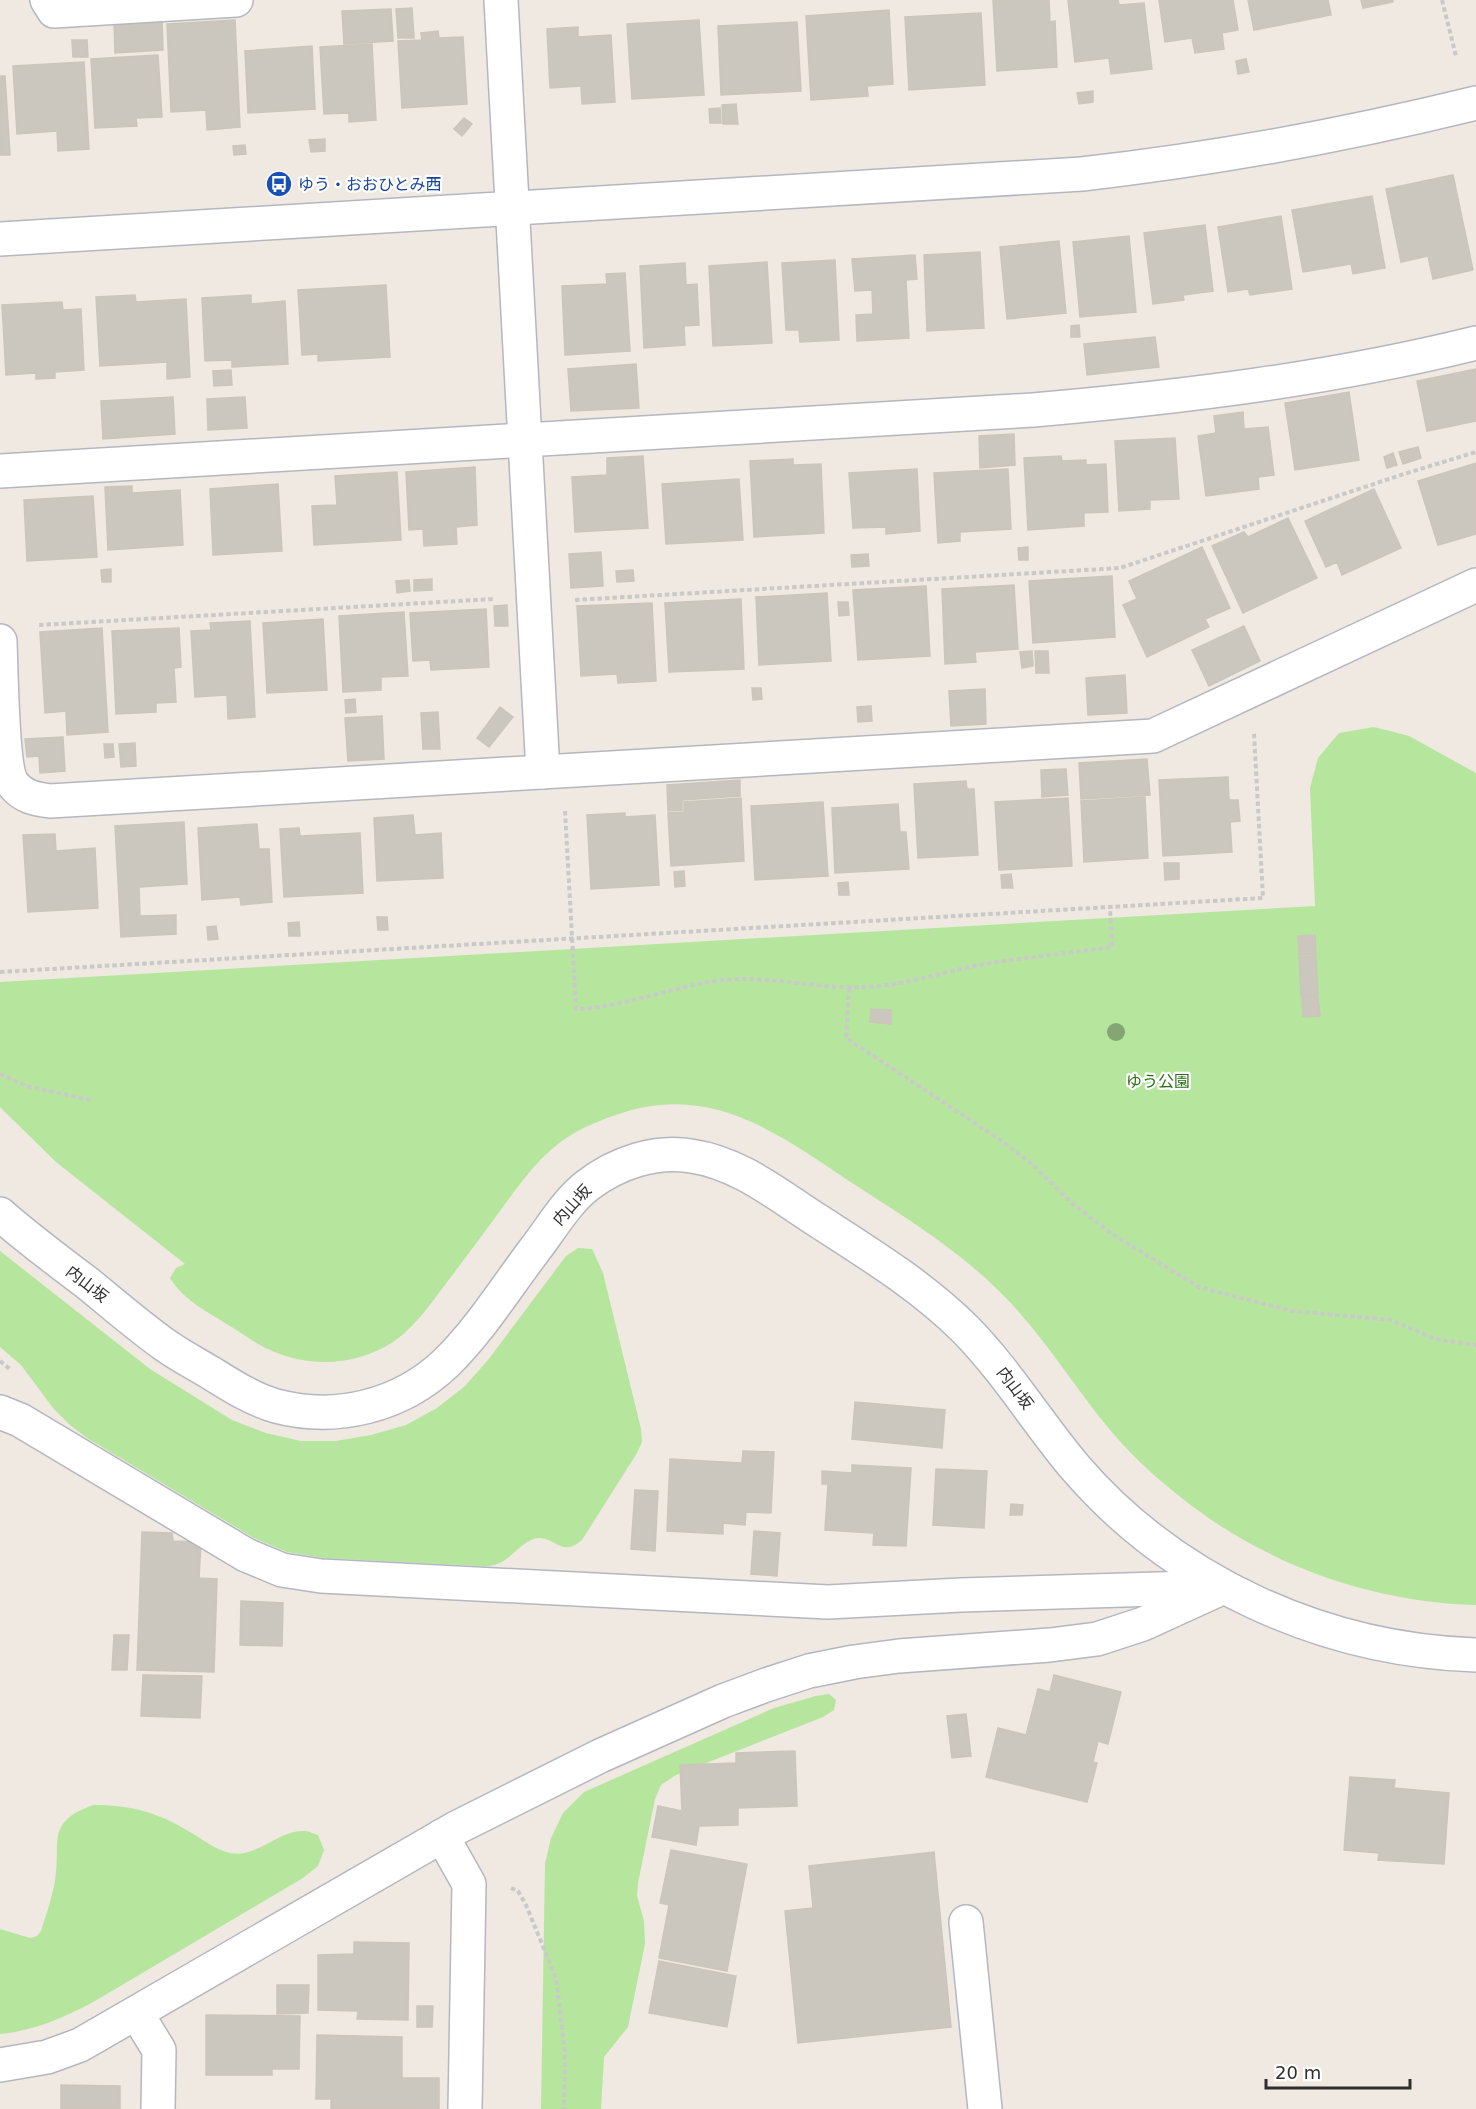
<svg xmlns="http://www.w3.org/2000/svg" width="1476" height="2109" font-family="'DejaVu Sans','Noto Sans JP',sans-serif">
	<style>
		.green { fill: #b6e59e }
		.building { fill: #cbc7bf; stroke: #cbc5ba; stroke-width: 1.5 }
		.lines { fill: none; stroke-linecap: round; stroke-linejoin: round }
		.minor-casing { stroke: #b4b7c1; stroke-width: 36 }
		.tertiary-casing { stroke: #b4b7c1; stroke-width: 36 }
		.path { stroke: #c9c9c9; stroke-width: 4; stroke-dasharray: 4.5 3; stroke-linecap: butt }
		.minor { stroke: #fff; stroke-width: 33 }
		.tertiary { stroke: #fff; stroke-width: 33 }
		.tree { fill: #84a574 }
		.labels { text-anchor: middle; dominant-baseline: central; stroke-width: 4.5; stroke-linejoin: round; paint-order: stroke }
		.transit-label { font-size: 16px; fill: #164399; stroke: #fff; text-anchor: start }
		.park-label { font-size: 16px; fill: #2c6e1b; stroke: #fff }
		.street-label { font-size: 16px; fill: #2e2e2e; stroke: #fff }
	</style>
	<rect width="100%" height="100%" fill="#efe9e1"/>
	<!-- green -->
	<path class="green" d="M1374,727L1409,736L1476,773V1605C1369,1602 1261,1563 1178,1495C1154,1476 1131,1455 1111,1431C1073,1386 1043,1334 1000,1292C959,1251 911,1221 863,1190C786,1140 718,1082 622,1113C597,1121 572,1131 552,1149C531,1167 514,1192 497,1215C474,1247 450,1278 426,1310C416,1322 406,1333 393,1342C356,1366 309,1368 270,1350C256,1344 243,1334 230,1326C208,1312 184,1301 170,1278L176,1268L185,1264L56,1162L0,1107V982L1315,906L1310,788L1318,758L1339,733Z
		M578,1248L592,1249L603,1273L641,1429L642,1442L637,1453L582,1540C562,1557 558,1539 539,1538C524,1538 510,1561 495,1565C491,1566 485,1566 481,1566L323,1558L287,1552L254,1538L87,1438L70,1425L53,1408L21,1365L0,1347V1251L150,1369L232,1420L266,1433L301,1441H336L371,1435L406,1425L437,1408L465,1386L488,1360L566,1256Z
		M829,1694L836,1700L834,1710L823,1717L676,1775L661,1785L655,1799L638,1883L637,1896L644,1921L645,1944L628,2027L604,2057L601,2109H541L545,1864L551,1838L563,1813L584,1792L774,1708L816,1696Z
		M93,1805C131,1805 157,1812 190,1832C202,1839 216,1850 230,1853C256,1859 279,1829 305,1831C309,1831 314,1834 318,1835L324,1850L318,1866L303,1878L95,2001C65,2017 34,2031 0,2034V1929L30,1938L37,1936L41,1931C46,1915 52,1898 55,1881C62,1842 44,1823 93,1805Z"/>
	<!-- building -->
	<path class="building" d="M993,0H1049L1050,22L1055,21L1057,67L997,71Z
		M1068,0H1118L1119,5L1144,3L1152,69L1111,74L1109,58L1075,62Z
		M1159,0H1233L1238,30L1222,33L1224,49L1195,53L1192,38L1165,42Z
		M1248,0H1328L1331,15L1254,30Z
		M1361,0H1393V2L1363,8Z
		M412,8L414,38H398L396,9Z
		M391,9L393,41L344,44L342,11Z
		M889,10L893,84L867,86L868,96L811,100L806,16Z
		M981,13L985,85L909,90L905,17Z
		M162,19L163,50L115,53L114,22Z
		M235,20L240,127L207,130L206,110L171,112L167,24Z
		M699,20L704,95L632,99L627,24Z
		M797,22L801,91L721,95L718,26Z
		M578,27V37L611,35L615,102L582,104L581,86L550,88L547,29Z
		M438,31L439,38L463,37L467,104L402,108L398,41L422,40L421,33Z
		M72,40H87L88,57H73Z
		M372,44L376,120L349,122V113L324,114L320,47Z
		M312,46L315,109L248,113L245,51Z
		M158,55L162,117L136,118L137,126L95,128L91,59Z
		M1246,59L1249,72L1238,74L1236,61Z
		M84,62L89,149L58,151L57,131L17,134L13,66Z
		M0,76H5L10,155H0Z
		M1093,91V102L1079,104L1077,93Z
		M736,104L738,124H723L722,105Z
		M720,108L721,123H710L709,109Z
		M464,118L472,124L462,136L454,129Z
		M325,139V151L311,152L309,140Z
		M245,145L246,154L234,155L233,146Z
		M1453,175L1473,270L1433,279L1428,256L1401,262L1386,189Z
		M1372,196L1385,268L1353,274L1351,264L1303,272L1292,210Z
		M1281,216L1292,289L1250,295L1248,289L1228,292L1218,227Z
		M1205,225L1213,291L1183,295L1184,300L1153,304L1144,233Z
		M1129,236L1136,312L1080,317L1073,242Z
		M1059,241L1066,313L1007,319L1000,247Z
		M980,252L984,328L927,331L924,255Z
		M915,255L917,279L906,280L909,338L857,341L856,315L873,314L872,290L855,291L852,259Z
		M835,260L839,340L800,342L799,330H786L782,263Z
		M767,262L772,343L713,346L709,266Z
		M685,263L686,285L697,284L699,325L684,326L685,345L644,348L640,266Z
		M625,273L630,351L565,355L562,286L607,284L606,274Z
		M386,285L390,357L318,361V354L302,355L298,290Z
		M135,295L136,302L186,299L190,377L167,379V362L100,366L96,297Z
		M251,295V304L285,301L288,364L232,367V360L205,361L202,298Z
		M62,302L63,310L81,309L84,370L55,372V378L36,379V373L6,375L2,305Z
		M1079,325L1080,337H1071V326Z
		M1155,337L1159,367L1087,375L1084,344Z
		M636,364L639,408L571,411L568,369Z
		M1476,369V421L1427,431L1417,381Z
		M231,370L232,385L214,386L213,371Z
		M1349,392L1359,460L1295,470L1285,403Z
		M173,397L175,434L103,439L101,401Z
		M245,397L247,428L208,430L207,399Z
		M1243,412L1244,429L1268,427L1274,475L1258,477L1259,489L1206,496L1198,436L1216,433L1214,416Z
		M1014,434L1015,465L980,468L979,436Z
		M1175,438L1179,499L1150,500V509L1119,511L1115,441Z
		M1418,447L1421,458L1403,464L1399,452Z
		M1393,453L1397,465L1387,468L1384,457Z
		M643,456L648,528L575,532L572,477L607,475V458Z
		M1061,456L1062,461L1086,460V465L1106,464L1108,512L1084,513V526L1028,530L1024,458Z
		M793,459V465L821,464L824,533L754,537L750,461Z
		M1476,463V534L1438,545L1418,481Z
		M475,467L477,525L456,527L457,544L424,546L423,529L409,530L406,472Z
		M917,469L920,531L886,534V527L853,528L849,473Z
		M1008,469L1011,529L960,532V541L938,543L934,473Z
		M397,472L401,540L314,545L312,506L337,505L335,476Z
		M739,479L743,540L666,544L662,484Z
		M278,484L282,551L213,555L210,489Z
		M132,486V493L180,490L183,545L108,550L105,487Z
		M1374,489L1401,548L1342,575L1337,562L1326,567L1305,521Z
		M93,496L97,557L27,561L24,500Z
		M1288,518L1317,578L1243,613L1212,546L1244,532L1248,537Z
		M1028,547V560H1019L1018,548Z
		M1202,547L1230,608L1205,619L1209,627L1147,657L1123,605L1137,599L1129,581Z
		M601,552L603,586L571,588L569,554Z
		M868,554L869,566L852,567L851,555Z
		M111,569V582H102L101,570Z
		M633,570L634,581L617,582L616,571Z
		M1112,576L1115,637L1033,643L1029,581Z
		M432,579V590L414,591V580Z
		M409,580L410,591L397,593L396,581Z
		M1014,585L1018,649L975,652L976,662L945,664L942,589Z
		M926,586L930,656L858,660L853,590Z
		M827,593L831,661L759,665L756,597Z
		M741,599L744,669L669,672L665,603Z
		M838,602H848L849,615L839,616Z
		M652,603L656,681L618,683L617,674L581,676L577,606Z
		M507,605L508,626H495L494,606Z
		M486,609L489,667L431,670L430,660L413,661L410,613Z
		M404,612L408,676L381,677V690L343,692L339,616Z
		M323,619L327,690L267,693L263,623Z
		M250,621L255,717L228,719L227,695L195,697L191,631L211,630L210,623Z
		M1244,626L1260,661L1209,686L1192,650Z
		M102,628L108,732L67,735L66,711L45,713L40,632Z
		M179,628L181,667L174,668L176,702L156,703V712L116,714L112,631Z
		M1032,651L1033,666L1022,668L1020,652Z
		M1035,651H1048L1049,673H1036Z
		M1125,675L1127,713L1088,715L1086,678Z
		M752,688H761L762,699L753,700Z
		M985,689L986,724L951,726L949,691Z
		M355,699L356,712L346,713L345,700Z
		M871,706L872,721L858,722L857,707Z
		M500,707L513,717L489,747L477,738Z
		M438,712L440,749H423L421,713Z
		M382,716L384,759L348,761L345,718Z
		M63,737L65,771L40,773L39,756L27,757L25,739Z
		M135,743L136,766L121,767L119,744Z
		M104,744H113L114,757L105,758Z
		M1147,759L1150,795L1081,799L1079,763Z
		M1066,769L1068,795L1042,797L1041,770Z
		M1228,777L1229,800H1238L1240,821L1230,822L1232,852L1163,856L1159,780Z
		M740,780V796L682,800V810L668,811L667,785Z
		M966,781L967,789H974L978,855L918,858L914,784Z
		M1145,797L1148,858L1084,862L1081,801Z
		M741,798L744,861L671,866L668,813L684,812V802Z
		M1068,798L1072,866L999,870L995,802Z
		M823,802L828,876L755,880L751,806Z
		M898,804L900,832H906L909,869L835,873L832,808Z
		M625,813V817L655,815L659,885L591,889L587,815Z
		M413,815L415,835L441,833L443,878L377,881L374,818Z
		M184,822L187,884L139,887L140,916L176,915V934L121,937L115,826Z
		M257,824L259,849H269L272,902L241,905L240,897L202,900L198,828Z
		M299,828L300,836L360,833L363,893L284,897L280,829Z
		M55,834L56,851L95,848L98,908L28,912L23,835Z
		M1164,863H1179V879L1165,880Z
		M684,871L685,886L675,887L674,872Z
		M1011,874L1013,888H1002L1001,875Z
		M848,882L849,895H839L838,883Z
		M377,917H387L388,930H378Z
		M299,922L300,936H289L288,923Z
		M216,926L218,939L208,940L207,927Z
		M1315,935L1316,954L1299,955L1298,936Z
		M1316,956L1317,975H1300L1299,957Z
		M1300,977H1317L1318,995L1301,996Z
		M1318,996L1320,1016L1303,1017L1302,998Z
		M871,1009L891,1010V1024L870,1022Z
		M855,1402L945,1410L942,1448L852,1439Z
		M743,1451L774,1452L771,1513L746,1512L745,1525L723,1523V1534L667,1531L670,1459L742,1463Z
		M852,1465L911,1468L906,1546L873,1545L874,1533L825,1530L828,1484H822V1471L852,1473Z
		M936,1469L987,1471L984,1528L933,1525Z
		M635,1490L658,1491L655,1551L631,1549Z
		M1011,1504L1023,1505L1022,1515H1010Z
		M754,1531L780,1533L777,1576L751,1574Z
		M142,1532L172,1533L173,1541L201,1542L199,1578L217,1579L214,1672L137,1670Z
		M241,1601L283,1603L282,1646L240,1645Z
		M114,1635H129L127,1670H112Z
		M143,1675L202,1676L200,1718L141,1716Z
		M1054,1675L1121,1692L1108,1744L1098,1741L1093,1762L1097,1763L1087,1802L986,1777L998,1728L1026,1735L1038,1689L1050,1692Z
		M966,1714L971,1756L952,1758L947,1716Z
		M795,1751L797,1806L738,1808V1825L699,1826L696,1845L652,1837L658,1806L682,1811L680,1765L736,1763V1753Z
		M1350,1777L1395,1780L1394,1788L1449,1793L1444,1864L1378,1860L1379,1853L1344,1850Z
		M671,1850L747,1864L727,1971L659,1958L669,1905L660,1903Z
		M934,1852L951,2027L798,2043L785,1911L813,1908L809,1866Z
		M354,1942L409,1943L408,2020L357,2019L358,2011L318,2010V1955L354,1954Z
		M659,1961L736,1976L727,2027L649,2013Z
		M277,1985H309L308,2013L277,2014Z
		M417,2006H433L432,2027H417Z
		M206,2015L300,2016L299,2069H272V2075H206Z
		M317,2035L402,2037V2078H439V2109H331V2099H316Z
		M61,2085L120,2086V2109H61Z"/>
	<g class="lines">
		<!-- minor casing -->
		<g class="minor-casing">
			<path id="minor" d="M47,0L54,11L236,0
				M0,471L1033,410C1182,397 1331,379 1476,343
				M0,641C1,666 2,769 13,784C23,797 35,799 50,801L1153,736L1476,585
				M0,1412L20,1420L246,1555L282,1570L321,1576L828,1602L961,1595L1224,1587
				M442,1836L469,1884L465,2109
				M966,1922L985,2109
				M137,2014L159,2050L158,2109"/>
		</g>
		<!-- tertiary casing -->
		<g class="tertiary-casing">
			<path id="tertiary" d="M501,0L543,772
				M0,239L1082,174C1215,159 1346,135 1476,103
				M0,1214C27,1238 57,1260 86,1282C112,1303 137,1325 165,1345C179,1355 196,1364 211,1373C232,1386 252,1399 276,1406C336,1422 401,1406 446,1363C480,1330 507,1286 536,1248C552,1227 567,1201 588,1185C617,1163 655,1150 691,1156C740,1163 779,1196 820,1222C871,1255 923,1287 966,1330C1007,1372 1037,1422 1074,1466C1174,1583 1324,1650 1476,1655
				M0,2065L47,2057L80,2045L456,1828L600,1756L723,1701L766,1685L809,1671L854,1662L899,1656L1050,1645L1097,1639L1143,1624L1224,1587"/>
		</g>
		<!-- path -->
		<path class="path" d="M1442,0L1456,56
			M575,600L1120,568L1404,474L1476,452
			M39,625L493,599
			M565,811L576,1009C626,1007 673,986 723,980C775,975 826,992 878,986C914,983 949,970 985,964C1027,957 1070,953 1112,947L1110,907
			M0,972L1263,898L1254,733
			M849,988L846,1038L1002,1141L1033,1165L1074,1205L1112,1234L1199,1287L1292,1311L1391,1320L1435,1339L1476,1345
			M0,1074L26,1086L90,1100
			M0,1361L11,1370
			M511,1888L518,1891L526,1905L556,1978L565,2053L564,2109"/>
		<!-- minor -->
		<use href="#minor" class="minor"/>
		<!-- tertiary -->
		<use href="#tertiary" class="tertiary"/>
	</g>
	<!-- trees -->
	<circle class="tree" cx="1116" cy="1032" r="9"/>
	<!-- icons -->
	<defs>
		<g id="bus-disc" transform="scale(1.35)"><circle r="9.5" fill="#1a4fb4" stroke="#fff"/><path d="M-5-6H5V4H4V6H2V4H-2V6H-4V4H-5ZM-3.5-4V0h7V-4ZM-3.5 1.2v1.5H-2V1.2ZM2 1.2v1.5H3.5V1.2Z" fill="#fff"/></g>
	</defs>
	<g fill-rule="evenodd">
		<use href="#bus-disc" x="279" y="184"/>
	</g>
	<g class="labels">
		<!-- transit labels -->
		<g class="transit-label">
			<text x="298" y="184">ゆう・おおひとみ西</text>
		</g>
		<!-- park labels -->
		<g class="park-label">
			<text x="1158" y="1081">ゆう公園</text>
		</g>
		<!-- street labels -->
		<g class="street-label">
			<text transform="translate(572 1205) rotate(-48)">内山坂</text>
			<text transform="translate(87 1284) rotate(38)">内山坂</text>
			<text transform="translate(1015 1388) rotate(53)">内山坂</text>
		</g>
	</g>
	<!-- scale -->
	<path d="M1266 2079v9h144v-9" fill="none" stroke="#2e2e2e" stroke-width="3"/>
	<text x="1275" y="2079" font-size="18" fill="#2e2e2e" stroke="#ffffff" stroke-width="4.5" paint-order="stroke">20 m</text>
</svg>
